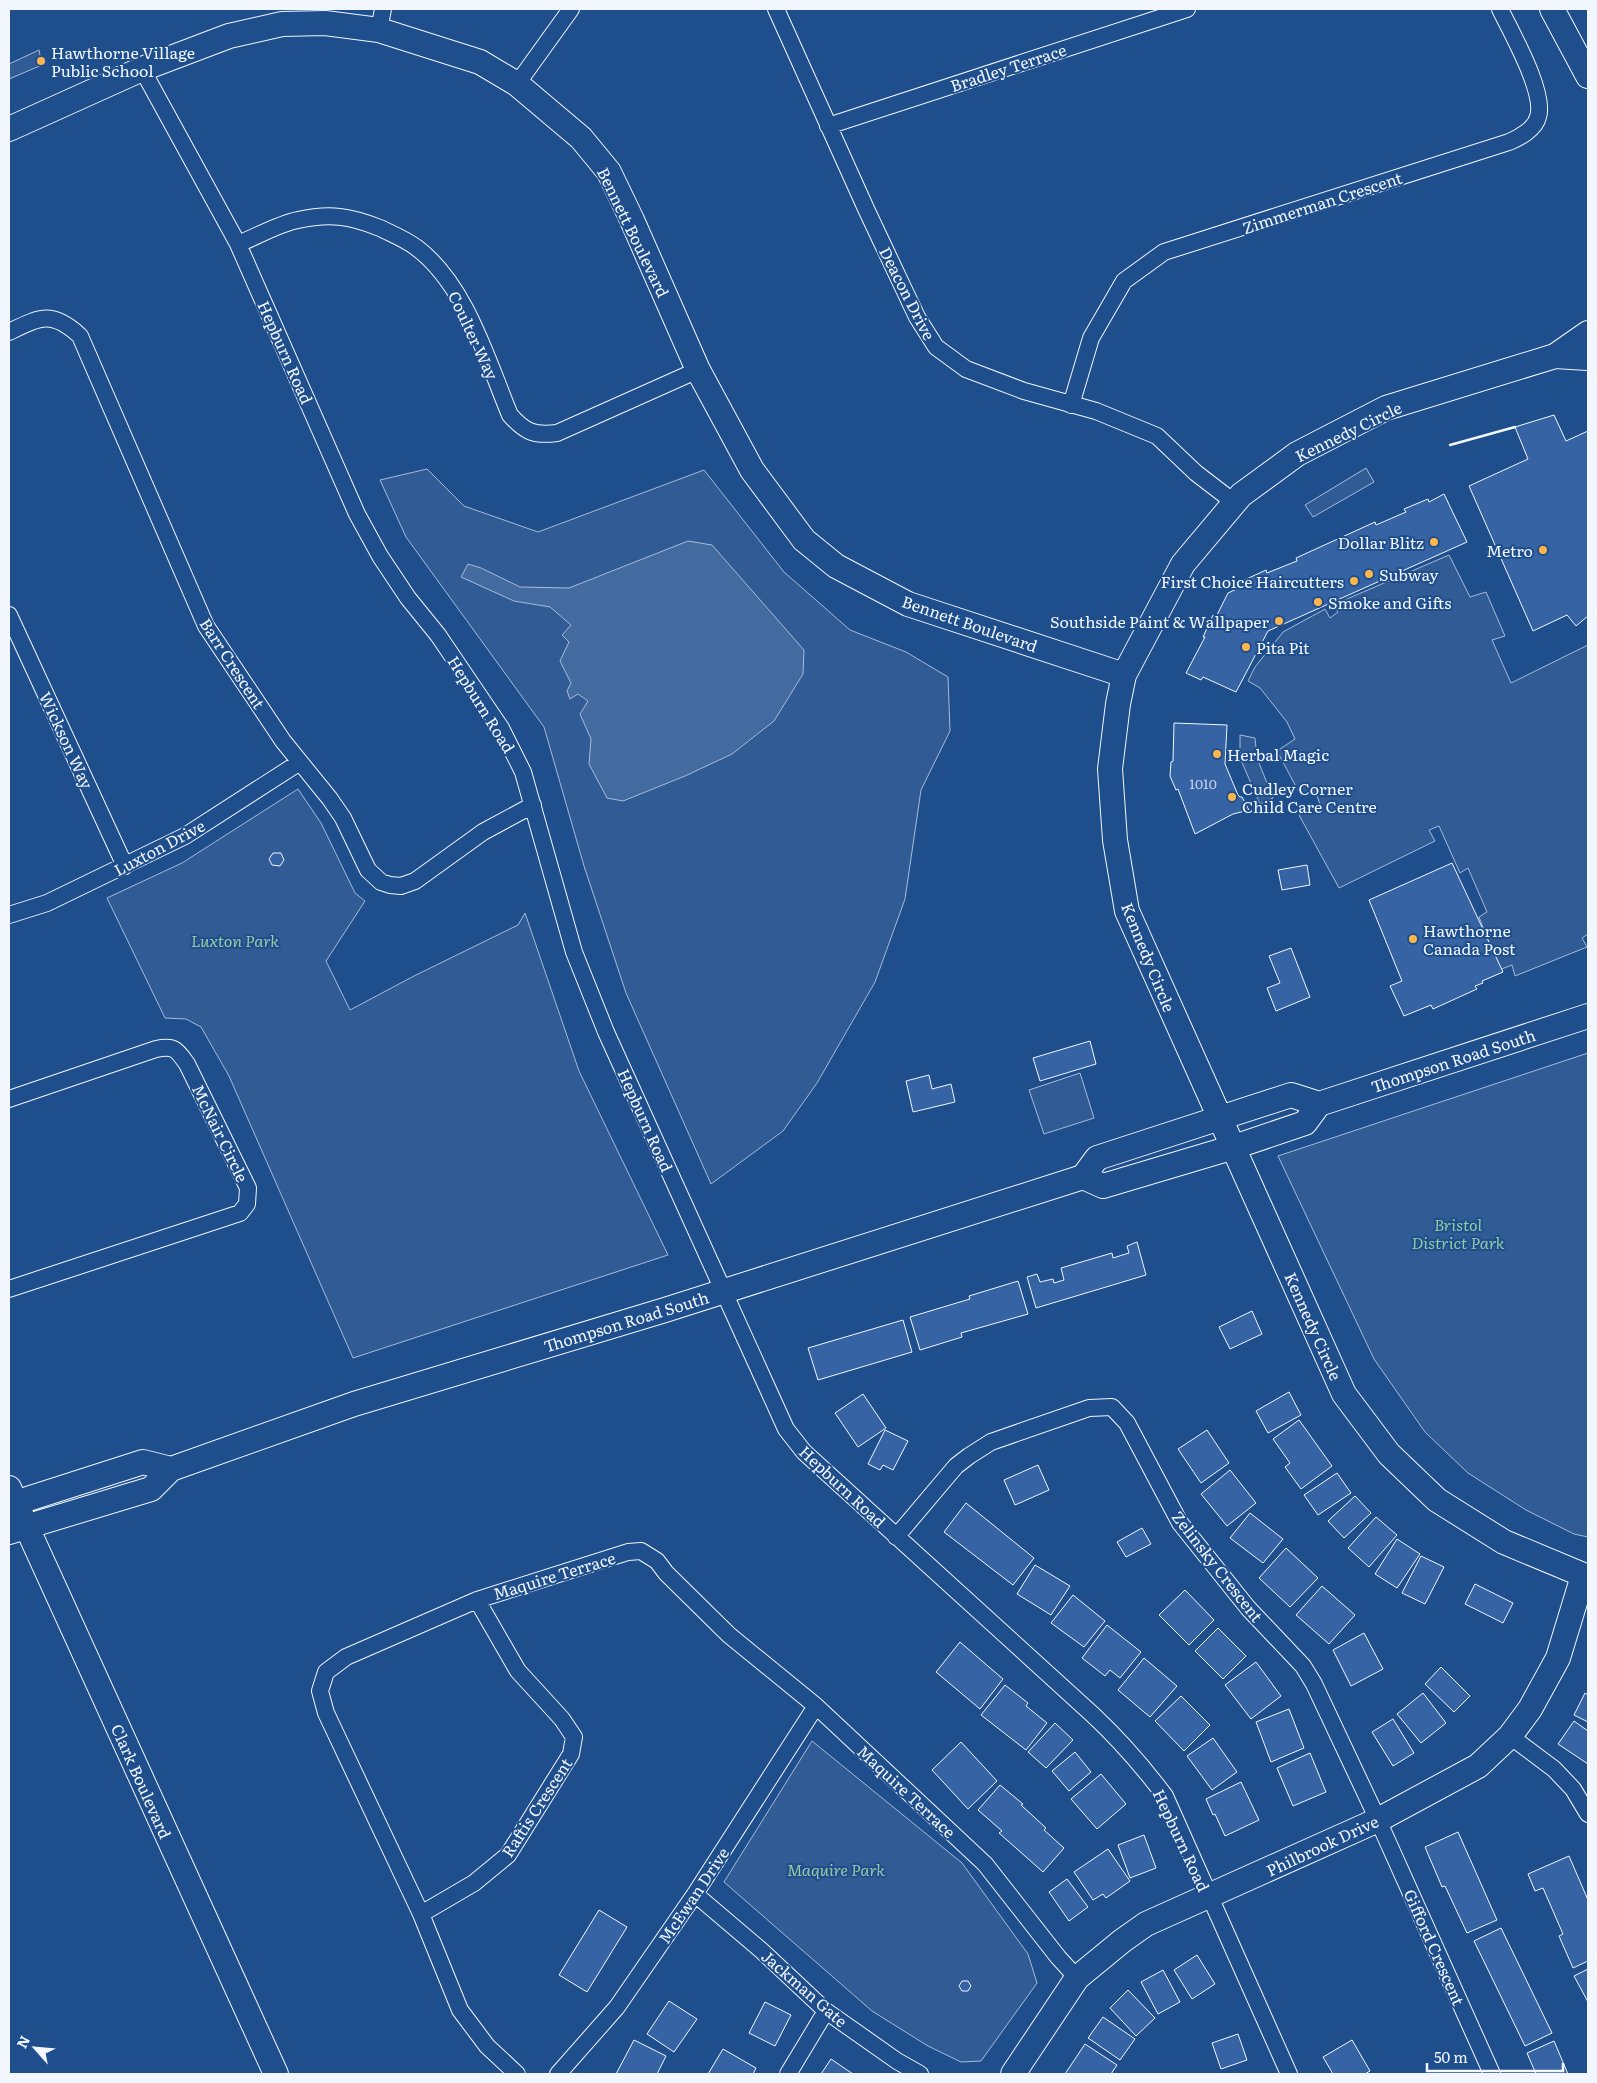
<svg xmlns="http://www.w3.org/2000/svg" width="1597" height="2083" font-family="Literata,serif">
	<style>
		.built { fill: #305b95; stroke: #a8bbd7 }
		.water { fill: #446ba0; stroke: #a8bbd7 }
		.building { fill: #3563a3; stroke: #f2f6ff }
		.lines { fill: none; stroke-linecap: round; stroke-linejoin: round }
		.street-casing { stroke: #f2f6ff; stroke-width: 18 }
		.secondary-casing { stroke: #f2f6ff; stroke-width: 26 }
		.street { stroke: #1f4e8c; stroke-width: 16 }
		.secondary { stroke: #1f4e8c; stroke-width: 24 }
		.wall { stroke: #f2f6ff; stroke-width: 2.5 }
		.poi-dot { fill: #ffb74d; stroke: #1f4e8c; stroke-width: 2 }
		.labels { text-anchor: middle; dominant-baseline: central; stroke-width: 4; stroke-linejoin: round; paint-order: stroke }
		.number-label { font-size: 14px; fill: #c3d1e8 }
		.poi-label { font-size: 16px; fill: #f2f6ff; stroke: #1f4e8c; text-anchor: start }
		.street-label { font-size: 16px; fill: #f2f6ff; stroke: #1f4e8c }
		.park-label { font-size: 16px; font-style: italic; fill: #97c8a6; stroke: #1f4e8c }
	</style>
	<rect width="100%" height="100%" fill="#1f4e8c"/>
	<!-- built -->
	<path class="built" d="M39,50L42,65L9,79V64Z
		M1366,468L1374,482L1313,517L1305,505Z
		M427,469L464,506L538,532L704,470L784,572L850,630L906,652L948,677L950,731L921,790L905,899L875,982L817,1083L783,1131L711,1184L626,993L584,866L544,727L406,537L380,480Z
		M1449,555L1470,597L1486,592L1505,636L1492,640L1511,683L1588,645V934L1582,938L1587,947L1515,976L1512,965L1499,970L1479,917L1487,912L1468,868L1460,873L1439,826L1429,830L1435,841L1339,888L1299,815L1320,804L1315,791L1301,796L1277,751L1295,739L1287,722L1260,688L1248,681L1255,667L1283,632L1325,609L1330,618L1338,612L1333,605Z
		M1240,735L1255,738L1257,758L1273,798L1260,804L1240,758Z
		M298,789L321,823L355,893L365,901L326,961L350,1010L414,976L518,925L525,913L579,1071L668,1255L353,1358L229,1076L201,1027L186,1019L165,1018L107,898L182,863Z
		M1588,1053V1537L1574,1534L1526,1510L1468,1473L1425,1432L1374,1359L1278,1156Z
		M1080,1073L1094,1118L1044,1134L1029,1090Z
		M812,1741L962,1863L1028,1954L1037,1983L981,2061L961,2062L928,2046L872,2011L724,1882Z"/>
	<!-- water -->
	<path class="water" d="M688,541L712,545L804,650L803,674L774,721L732,754L685,776L623,801L607,798L589,764L591,739L580,714L588,701L578,694L570,699L567,691L571,683L560,661L569,642L562,635L571,625L550,607L514,601L461,577L468,564L481,568L520,587L569,588Z"/>
	<!-- building -->
	<path class="building" d="M1554,415L1566,441L1588,431V616L1576,626L1567,615L1533,631L1469,486L1528,459L1515,427Z
		M1444,494L1467,542L1268,631L1236,692L1203,677L1201,680L1186,673L1205,637H1203L1213,615L1216,617L1228,593L1241,587L1238,583L1266,570L1267,573L1297,561L1296,558L1375,522L1376,525L1406,512L1404,509L1428,499L1429,502Z
		M1174,723L1227,725L1225,764L1238,795L1240,797H1242L1249,810L1233,814L1195,834L1178,789L1176,790L1170,776L1171,762L1173,761Z
		M273,853H281L284,860L280,866L272,865L269,859Z
		M1452,863L1503,972L1482,981L1483,983L1475,986L1477,989L1433,1009L1431,1005L1404,1016L1390,986L1402,981L1369,900Z
		M1307,865L1310,885L1282,890L1278,870Z
		M1291,948L1310,997L1276,1011L1267,988L1280,983L1269,956Z
		M1090,1041L1096,1064L1040,1081L1033,1058Z
		M929,1075L932,1089L951,1084L955,1102L913,1112L906,1081Z
		M1137,1242L1146,1275L1036,1308L1027,1277L1037,1274L1040,1282L1053,1279L1054,1283L1064,1280L1061,1268L1112,1253L1113,1258L1129,1253L1127,1246Z
		M1018,1281L1028,1314L961,1333L962,1337L920,1350L910,1317L970,1299L969,1296Z
		M1252,1311L1262,1334L1230,1349L1219,1327Z
		M903,1320L912,1352L818,1380L808,1348Z
		M1289,1392L1301,1415L1268,1433L1256,1411Z
		M863,1394L886,1428L858,1447L835,1413Z
		M1299,1420L1332,1466L1301,1489L1285,1467L1290,1463L1273,1439Z
		M885,1430L908,1441L893,1470L883,1465L880,1470L868,1464Z
		M1207,1430L1229,1463L1201,1483L1178,1449Z
		M1038,1465L1049,1490L1015,1505L1004,1480Z
		M1230,1470L1256,1503L1227,1526L1201,1494Z
		M1337,1473L1351,1493L1318,1515L1304,1495Z
		M1355,1496L1371,1513L1344,1538L1328,1521Z
		M966,1503L1034,1558L1013,1585L944,1532Z
		M1250,1513L1283,1539L1263,1563L1230,1538Z
		M1376,1517L1397,1535L1369,1567L1348,1548Z
		M1142,1528L1151,1544L1126,1557L1117,1542Z
		M1397,1539L1420,1554L1397,1588L1375,1574Z
		M1286,1548L1318,1578L1290,1607L1259,1578Z
		M1421,1556L1444,1567L1425,1604L1402,1593Z
		M1035,1565L1070,1586L1051,1615L1017,1594Z
		M1475,1584L1513,1603L1503,1623L1465,1604Z
		M1322,1586L1355,1615L1329,1644L1296,1615Z
		M1185,1590L1214,1620L1189,1645L1159,1615Z
		M1073,1595L1105,1621L1084,1647L1051,1623Z
		M1107,1625L1141,1652L1120,1678L1110,1670L1105,1676L1082,1658Z
		M1218,1628L1246,1656L1223,1679L1195,1651Z
		M1364,1633L1383,1669L1351,1686L1333,1650Z
		M960,1642L1003,1679L980,1709L936,1672Z
		M1144,1658L1177,1686L1150,1717L1118,1690Z
		M1256,1662L1281,1696L1251,1719L1225,1685Z
		M1441,1667L1470,1696L1454,1712L1425,1684Z
		M1005,1685L1028,1703L1026,1706L1047,1723L1026,1750L981,1715Z
		M1423,1693L1446,1723L1421,1743L1397,1714Z
		M1585,1693L1588,1695V1722L1574,1715Z
		M1181,1696L1210,1725L1184,1751L1155,1721Z
		M1289,1709L1304,1748L1271,1762L1256,1722Z
		M1393,1719L1414,1753L1393,1766L1372,1732Z
		M1574,1721L1588,1731V1764L1558,1744Z
		M1055,1723L1073,1740L1046,1768L1028,1752Z
		M1213,1738L1237,1772L1212,1790L1187,1756Z
		M961,1742L997,1781L968,1809L932,1770Z
		M1075,1752L1091,1772L1069,1791L1052,1771Z
		M1310,1753L1326,1792L1293,1806L1277,1768Z
		M1101,1774L1126,1804L1097,1829L1071,1799Z
		M1241,1782L1259,1820L1225,1836L1215,1814L1213,1815L1206,1799Z
		M1000,1785L1023,1804L1021,1805L1046,1828L1044,1830L1064,1848L1043,1872L999,1833L1002,1831L978,1810Z
		M1458,1832L1497,1920L1467,1933L1445,1886L1442,1887L1425,1847Z
		M1144,1835L1156,1868L1130,1878L1118,1845Z
		M1108,1849L1130,1881L1106,1898L1103,1894L1093,1900L1074,1872Z
		M1569,1856L1588,1900V1961L1573,1968L1559,1936L1563,1934L1543,1888L1535,1891L1528,1874Z
		M1067,1879L1088,1907L1069,1921L1049,1892Z
		M599,1910L627,1927L587,1992L559,1975Z
		M1501,1928L1552,2033L1525,2046L1474,1941Z
		M1197,1955L1215,1984L1192,1999L1174,1970Z
		M1588,1969V2002L1574,1976Z
		M1163,1970L1180,2002L1158,2014L1141,1982Z
		M962,1981H968L971,1986L968,1991H962L959,1986Z
		M1128,1990L1155,2018L1136,2036L1110,2008Z
		M669,2001L697,2019L674,2052L647,2034Z
		M765,2002L791,2015L775,2046L749,2033Z
		M1103,2017L1135,2039L1120,2060L1088,2038Z
		M1238,2034L1247,2060L1221,2069L1212,2043Z
		M634,2040L666,2056L657,2074H616Z
		M1352,2040L1370,2071L1365,2074H1333L1323,2057Z
		M1554,2041L1568,2074H1536L1527,2053Z
		M1085,2044L1117,2065L1111,2074H1065Z
		M723,2049L756,2068L753,2074H708Z
		M831,2059L853,2074H821Z"/>
	<g class="lines">
		<!-- street casing -->
		<g class="street-casing">
			<path id="street" d="M776,9L867,211L917,317L936,347L966,369L1024,391L1096,411L1157,436L1196,473L1235,503
				M379,30L383,9
				M142,69L238,244L357,514L380,556L408,598L438,635L501,728L523,772L574,952L606,1032L786,1429L804,1452L1092,1714C1121,1741 1141,1764 1165,1796L1289,2074
				M517,84L571,9
				M828,126L1187,9
				M238,244C258,236 278,224 298,220C330,213 350,216 380,228C392,234 405,239 417,248C466,285 487,360 510,415C525,432 534,436 557,433L698,370
				M9,332C40,317 52,310 80,336L206,626L283,741L330,799L343,818L368,870L381,882L390,885L401,886L415,881L483,832L533,805
				M1071,405L1091,338L1124,281L1164,252L1509,142C1519,138 1535,129 1538,117C1546,93 1511,32 1500,9
				M9,615L125,866
				M9,915L47,903L185,836L300,762
				M9,1099L156,1049C175,1045 177,1050 187,1064L248,1188L247,1204L240,1213L9,1289
				M896,1537L956,1466L969,1456L991,1442L1089,1408L1112,1407L1127,1423L1180,1523L1248,1608L1303,1666L1314,1684L1378,1820L1492,2074
				M1510,1736L1554,1769L1573,1789L1588,1814
				M695,1894L762,1951L826,2011L897,2061L920,2074
				M421,1914L474,1883L508,1855L571,1754L574,1737L562,1719L518,1671L477,1600
				M517,2074L487,2046L460,2010L421,1914L326,1713L320,1691L326,1672L346,1657L477,1600L628,1552L641,1551L657,1561L666,1573L729,1635L816,1706L985,1864L1058,1957L1077,1978
				M558,2074L617,2007L695,1894L816,1706
				M788,2074L826,2011"/>
		</g>
		<!-- secondary casing -->
		<g class="secondary-casing">
			<path id="secondary" d="M1552,9L1588,76
				M9,129L142,69L229,36L282,24L325,23L379,30L480,62L517,84L581,138L609,172L632,220L698,370L752,470L804,540L836,566L908,604L1124,675
				M1588,333L1555,356L1386,408L1297,454L1241,495L1183,564L1124,675L1118,704L1110,769L1115,840L1127,911L1344,1394L1389,1454L1437,1500L1504,1542L1588,1577
				M1555,356L1588,358
				M1083,1177L1103,1186L1234,1147L1305,1123L1319,1104
				M9,1488L276,2074
				M9,1505L143,1462L171,1469
				M9,1532L151,1489L171,1469L354,1404L665,1310L1083,1177L1097,1158L1291,1095L1319,1104L1588,1016
				M1013,2074L1077,1978L1122,1941L1146,1924L1378,1820L1478,1766L1510,1736L1530,1709L1558,1658L1583,1576"/>
		</g>
		<!-- street -->
		<use href="#street" class="street"/>
		<!-- secondary -->
		<use href="#secondary" class="secondary"/>
		<!-- wall -->
		<path class="wall" d="M1450,445L1515,427"/>
	</g>
	<!-- markers -->
	<g class="poi-dot">
		<circle cx="41" cy="61" r="5"/>
		<circle cx="1434" cy="542" r="5"/>
		<circle cx="1543" cy="550" r="5"/>
		<circle cx="1369" cy="574" r="5"/>
		<circle cx="1354" cy="581" r="5"/>
		<circle cx="1318" cy="602" r="5"/>
		<circle cx="1279" cy="621" r="5"/>
		<circle cx="1246" cy="647" r="5"/>
		<circle cx="1217" cy="754" r="5"/>
		<circle cx="1232" cy="797" r="5"/>
		<circle cx="1413" cy="939" r="5"/>
	</g>
	<g class="labels">
		<!-- number labels -->
		<g class="number-label">
			<text x="1203" y="783">1010</text>
		</g>
		<!-- poi labels -->
		<g class="poi-label">
			<text x="51" y="52">Hawthorne Village<tspan x="51" dy="18">Public School</tspan></text>
			<text x="1424" y="542" text-anchor="end">Dollar Blitz</text>
			<text x="1533" y="550" text-anchor="end">Metro</text>
			<text x="1379" y="574">Subway</text>
			<text x="1344" y="581" text-anchor="end">First Choice Haircutters</text>
			<text x="1328" y="602">Smoke and Gifts</text>
			<text x="1269" y="621" text-anchor="end">Southside Paint &amp; Wallpaper</text>
			<text x="1256" y="647">Pita Pit</text>
			<text x="1227" y="754">Herbal Magic</text>
			<text x="1242" y="788">Cudley Corner<tspan x="1242" dy="18">Child Care Centre</tspan></text>
			<text x="1423" y="930">Hawthorne<tspan x="1423" dy="18">Canada Post</tspan></text>
		</g>
		<!-- street labels -->
		<g class="street-label">
			<text transform="translate(1008 67) rotate(-18)">Bradley Terrace</text>
			<text transform="translate(1322 202) rotate(-18)">Zimmerman Crescent</text>
			<text transform="translate(634 232) rotate(64)">Bennett Boulevard</text>
			<text transform="translate(908 293) rotate(63)">Deacon Drive</text>
			<text transform="translate(474 335) rotate(65)">Coulter Way</text>
			<text transform="translate(286 352) rotate(66)">Hepburn Road</text>
			<text transform="translate(1348 431) rotate(-26)">Kennedy Circle</text>
			<text transform="translate(970 623) rotate(19)">Bennett Boulevard</text>
			<text transform="translate(233 663) rotate(57)">Barr Crescent</text>
			<text transform="translate(482 704) rotate(58)">Hepburn Road</text>
			<text transform="translate(67 740) rotate(65)">Wickson Way</text>
			<text transform="translate(159 847) rotate(-28)">Luxton Drive</text>
			<text transform="translate(1149 957) rotate(68)">Kennedy Circle</text>
			<text transform="translate(1453 1060) rotate(-18)">Thompson Road South</text>
			<text transform="translate(646 1120) rotate(66)">Hepburn Road</text>
			<text transform="translate(221 1133) rotate(64)">McNair Circle</text>
			<text transform="translate(626 1321) rotate(-17)">Thompson Road South</text>
			<text transform="translate(1314 1326) rotate(66)">Kennedy Circle</text>
			<text transform="translate(843 1486) rotate(43)">Hepburn Road</text>
			<text transform="translate(1218 1566) rotate(52)">Zelinsky Crescent</text>
			<text transform="translate(554 1575) rotate(-17)">Maquire Terrace</text>
			<text transform="translate(142 1781) rotate(66)">Clark Boulevard</text>
			<text transform="translate(907 1791) rotate(43)">Maquire Terrace</text>
			<text transform="translate(536 1807) rotate(-57)">Raftis Crescent</text>
			<text transform="translate(1182 1840) rotate(65)">Hepburn Road</text>
			<text transform="translate(1322 1845) rotate(-25)">Philbrook Drive</text>
			<text transform="translate(693 1895) rotate(-56)">McEwan Drive</text>
			<text transform="translate(1435 1947) rotate(66)">Gifford Crescent</text>
			<text transform="translate(805 1988) rotate(41)">Jackman Gate</text>
		</g>
		<!-- park labels -->
		<g class="park-label">
			<text x="235" y="940">Luxton Park</text>
			<text x="1458" y="1224">Bristol<tspan x="1458" dy="18">District Park</tspan></text>
			<text x="836" y="1869">Maquire Park</text>
		</g>
	</g>
	<!-- border -->
	<rect width="1597" height="2083" fill="none" stroke="#f2f6ff" stroke-width="20"/>
	<!-- north arrow -->
	<g transform="translate(35 2048) rotate(297)" stroke="#1f4e8c" stroke-width="4" paint-order="stroke">
	<path d="M0-4L9 19L0 12L-9 19Z" fill="#f2f6ff"/>
	<text y="-8" font-size="14" font-weight="bold" text-anchor="middle" fill="#f2f6ff">N</text>
	</g>
	<!-- scale -->
	<path d="M1427 2063v8h136v-8" fill="none" stroke="#f2f6ff" stroke-width="2.5"/>
	<text x="1434" y="2063" font-size="15" fill="#f2f6ff" stroke="#1f4e8c" stroke-width="4" paint-order="stroke">50 m</text>
</svg>
